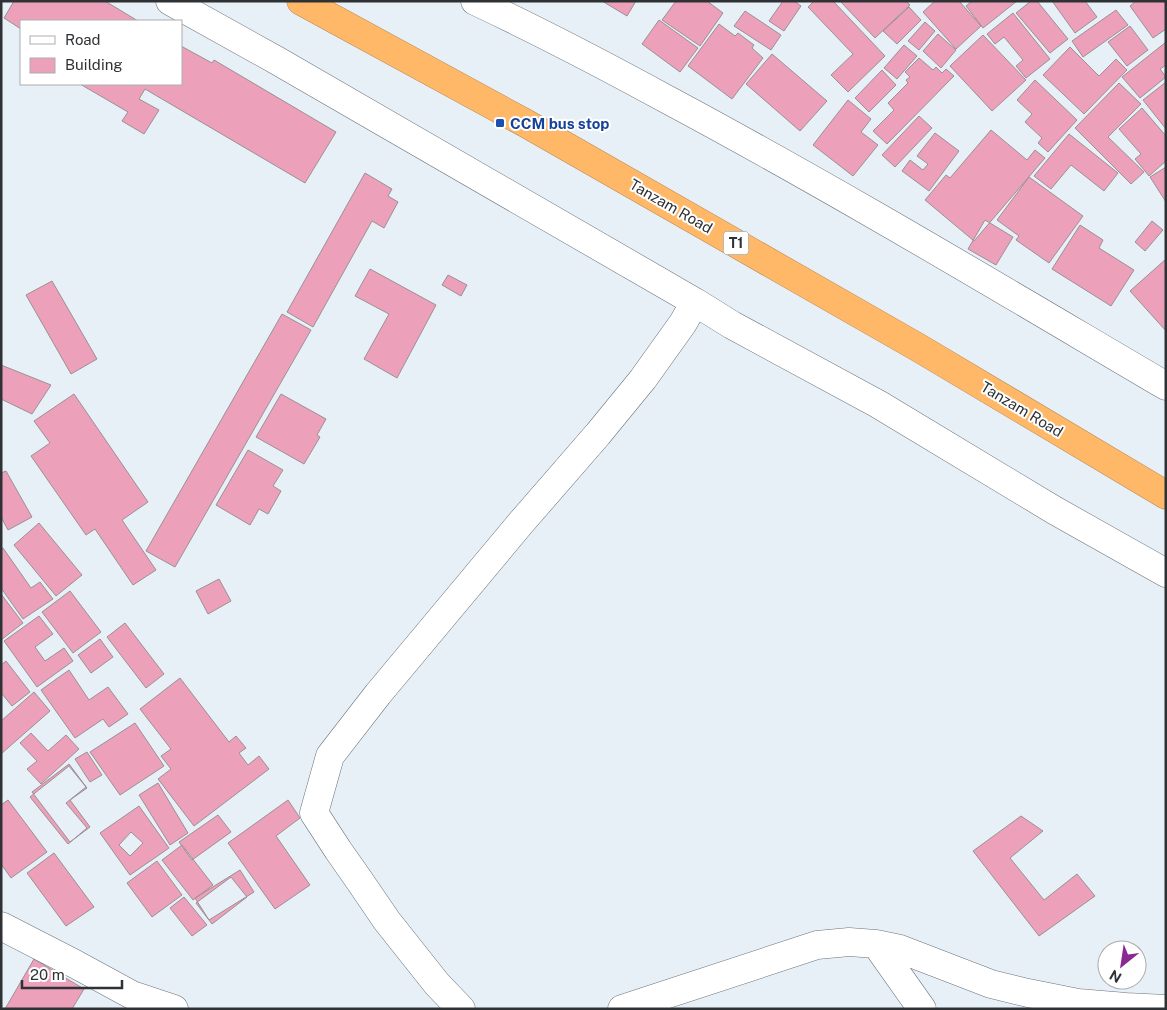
<svg xmlns="http://www.w3.org/2000/svg" width="1167" height="1010" font-family="'Public Sans',sans-serif">
	<style>
		.building { fill: #eca0ba; stroke: #9b9094; fill-rule: evenodd }
		.lines { fill: none; stroke-linecap: round; stroke-linejoin: round }
		.minor-casing { stroke: #6c727a; stroke-width: 29 }
		.highway-casing { stroke: #b68956; stroke-width: 29 }
		.minor { stroke: #fff; stroke-width: 28 }
		.highway { stroke: #feb868; stroke-width: 28 }
		.transit-dot { fill: #1a4fb4; stroke: #fff; stroke-width: 2 }
		.labels { text-anchor: middle; dominant-baseline: central; stroke-width: 4; stroke-linejoin: round; paint-order: stroke }
		.shield { fill: #fff; stroke: #6d7072; stroke-width: 1 }
		.shield-label { font-size: 14px; font-weight: bold; fill: #2f3235 }
		.transit-label { font-size: 15px; font-weight: bold; fill: #164399; stroke: #fff; text-anchor: start }
		.street-label { font-size: 15px; fill: #2f3235; stroke: #fff }
	</style>
	<rect width="100%" height="100%" fill="#e7eff7"/>
	<!-- building -->
	<path class="building" d="M14,1H105L138,21H21V29L4,18Z
		M602,1H636L627,16Z
		M676,1H707L723,13L700,46L662,20Z
		M783,1H794L801,6L784,31L769,21Z
		M814,1H833L885,56L848,92L831,75L853,54L808,7Z
		M840,1H906L910,5L875,38Z
		M935,1H959L981,26L956,49L923,12Z
		M972,1H1017L983,28L966,6Z
		M1031,1H1037L1068,39L1050,53L1016,13Z
		M1052,1H1085L1097,17L1075,33Z
		M1136,1H1166V29L1153,38L1130,6Z
		M909,7L921,20L897,44L883,31Z
		M1116,10L1128,25L1083,57L1072,41Z
		M745,11L781,35L771,50L734,26Z
		M1013,13L1050,59L1026,78L1016,66L1023,60L1004,37L995,44L987,34Z
		M659,20L698,48L680,72L642,44Z
		M925,22L935,31L919,50L908,41Z
		M719,24L735,36L738,33L754,45L752,48L763,58L732,99L688,66Z
		M1130,26L1148,50L1127,66L1108,42Z
		M938,34L956,50L941,68L923,51Z
		M983,35L1026,80L992,111L950,66Z
		M1166,42V65L1160,69L1166,77L1140,98L1122,77Z
		M904,45L917,56L897,79L884,68Z
		M181,46L212,63L214,60L336,132L305,183L145,89L139,99L159,110L144,134L122,121L128,112L80,84H181Z
		M1070,47L1099,76L1116,59L1127,70L1084,114L1043,75Z
		M772,54L827,101L800,131L746,84Z
		M919,58L933,70L936,67L942,73L946,69L954,76L887,144L873,131L894,110L888,103L908,83L906,80L910,77L905,72Z
		M882,70L896,85L869,112L855,98Z
		M1035,80L1077,120L1048,152L1038,143L1042,138L1025,122L1032,114L1017,100Z
		M1166,82V129L1143,100Z
		M1119,83L1141,104L1108,137L1144,172L1131,184L1075,128Z
		M848,100L871,119L861,132L878,145L853,176L813,145Z
		M1142,108L1166,136V161L1149,176L1135,159L1141,154L1119,129Z
		M919,116L932,128L895,167L882,155Z
		M991,130L1027,160L1035,150L1045,158L974,241L925,200L946,175L950,178Z
		M935,133L959,151L929,191L902,171L910,160L923,170L928,164L917,156Z
		M1069,134L1118,173L1104,191L1071,165L1051,189L1034,176Z
		M1166,167V202L1150,177Z
		M365,173L392,189L388,196L398,202L384,228L372,221L313,327L287,312Z
		M1029,177L1083,216L1049,263L1016,240L1019,236L997,220Z
		M985,220L1013,237L996,265L968,249Z
		M1152,221L1163,230L1145,251L1135,242Z
		M1080,225L1103,240L1099,248L1134,270L1111,306L1052,269Z
		M1166,259V331L1130,291Z
		M370,269L436,305L397,378L364,359L389,314L355,296Z
		M448,275L467,285L461,296L442,285Z
		M52,281L97,359L71,374L26,295Z
		M282,314L311,330L175,567L146,551Z
		M1,365L51,385L32,414L1,399Z
		M74,394L148,502L122,520L156,570L133,585L95,529L86,535L31,456L50,443L34,421Z
		M281,394L326,419L317,435L320,437L304,464L256,437Z
		M248,450L283,470L273,486L281,491L268,514L259,509L250,525L216,505Z
		M6,471L32,517L8,530L1,517V473Z
		M39,523L82,575L56,596L14,545Z
		M3,548L31,588L40,582L53,599L23,619L1,588V549Z
		M219,579L231,601L208,614L196,591Z
		M70,591L101,632L73,653L42,612Z
		M1,594L23,623L1,640Z
		M39,616L53,634L35,647L45,661L64,648L73,661L37,687L4,641Z
		M125,623L164,674L146,688L107,637Z
		M100,639L113,657L91,673L78,655Z
		M6,661L30,692L12,706L2,694H1V665Z
		M69,670L89,700L108,687L128,714L109,727L103,719L75,738L41,690Z
		M180,678L229,742L236,736L246,748L239,753L248,765L259,756L269,769L194,826L158,779L171,769L161,756L171,749L140,709Z
		M34,692L50,711L1,754V721Z
		M135,723L164,766L120,795L90,752Z
		M31,733L48,751L66,735L79,749L41,784L27,769L37,761L20,743Z
		M87,752L102,775L90,782L75,759Z
		M69,764L87,788L70,800L90,827L70,842L32,792Z
		M69,766L86,787L66,803L87,828L68,844L30,797Z
		M158,783L188,833L170,845L139,795Z
		M8,800L47,852L11,878L1,864V805Z
		M288,800L300,818L276,836L310,885L275,909L228,843Z
		M139,806L169,848L130,875L100,833ZM131,832L143,843L130,856L119,845Z
		M218,815L231,832L192,860L179,842Z
		M1021,816L1043,831L1010,858L1044,900L1077,874L1095,896L1039,936L973,851Z
		M182,845L213,885L193,900L162,860Z
		M54,853L94,907L66,926L27,873Z
		M157,861L182,895L152,917L127,883Z
		M240,870L254,892L209,920L195,898Z
		M231,877L247,897L212,924L196,903Z
		M184,897L207,925L192,936L170,908Z
		M34,959L84,989L72,1009H5Z"/>
	<g class="lines">
		<!-- minor casing -->
		<g class="minor-casing">
			<path id="minor" d="M170,1L276,60L695,302L732,325L878,404L1054,510L1166,573
				M475,1C541,32 606,66 670,101C838,191 1001,289 1166,386
				M1,926L75,964L132,995L174,1009
				M876,944L922,1009
				M461,1009L437,984L387,921L359,880L338,850L314,813L330,756L378,694L519,525L598,434L643,379L683,323L695,302
				M622,1009L817,945L849,942L876,944L900,949L991,984L1028,993L1078,1003L1126,1007L1166,1009"/>
		</g>
		<!-- highway casing -->
		<g class="highway-casing">
			<path id="highway" d="M301,1L527,124L919,348L1166,495"/>
		</g>
		<!-- minor -->
		<use href="#minor" class="minor"/>
		<!-- highway -->
		<use href="#highway" class="highway"/>
	</g>
	<!-- markers -->
	<rect class="transit-dot" x="495" y="118" width="10" height="10" rx="2.5"/>
	<g class="labels">
		<!-- shield labels -->
		<rect class="shield" x="723.5" y="231.5" width="25" height="23" rx="4"/>
		<g class="shield-label">
			<text x="736" y="243">T1</text>
		</g>
		<!-- transit labels -->
		<g class="transit-label">
			<text x="510" y="123">CCM bus stop</text>
		</g>
		<!-- street labels -->
		<g class="street-label">
			<text transform="translate(671 206) rotate(30)">Tanzam Road</text>
			<text transform="translate(1022 409) rotate(31)">Tanzam Road</text>
		</g>
	</g>
	<!-- border -->
	<rect width="1167" height="1010" fill="none" stroke="#2f3235" stroke-width="5"/>
	<!-- legend -->
	<rect x="20" y="20" width="162" height="65" fill="#ffffff" stroke="#acadae"/>
	<rect x="30" y="36" width="25" height="8" fill="#ffffff" stroke="#acadae"/>
	<text x="65" y="45" font-size="15" fill="#2f3235">Road</text>
	<rect x="30" y="58" width="25" height="15" fill="#eca0ba" stroke="#acadae"/>
	<text x="65" y="70" font-size="15" fill="#2f3235">Building</text>
	<!-- north arrow -->
	<g transform="translate(1122 965) rotate(210)"><circle r="24" fill="#ffffff" stroke="#acadae"/>
	<path d="M0-4L9 19L0 12L-9 19Z" fill="#892992"/>
	<text y="-8" font-size="14" font-weight="bold" text-anchor="middle" fill="#2f3235">N</text>
	</g>
	<!-- scale -->
	<path d="M22 980v8h100v-8" fill="none" stroke="#2f3235" stroke-width="2.5"/>
	<text x="30" y="980" font-size="15" fill="#2f3235" stroke="#ffffff" stroke-width="4" paint-order="stroke">20 m</text>
</svg>
